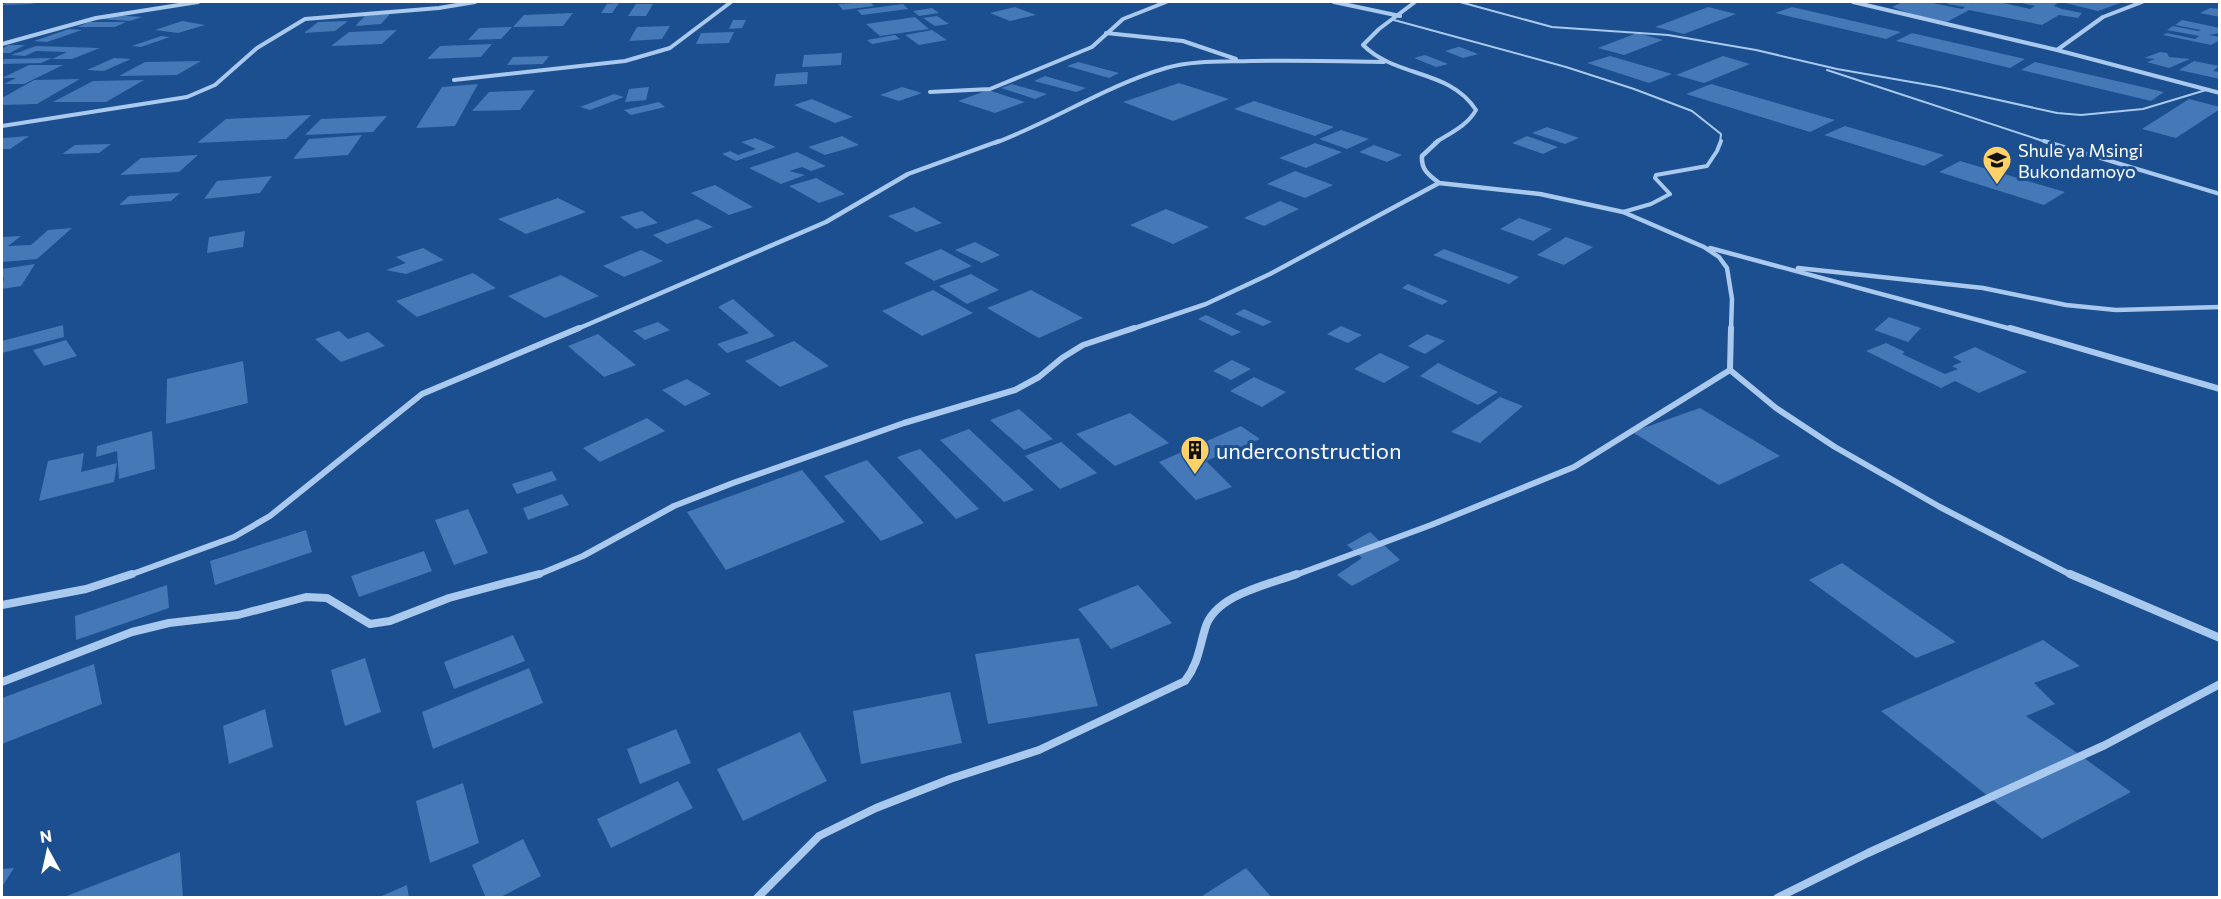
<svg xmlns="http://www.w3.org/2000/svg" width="2221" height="899" font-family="Commissioner,sans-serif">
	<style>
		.building { fill: #4478b7 }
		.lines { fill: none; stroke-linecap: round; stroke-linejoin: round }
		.lane-far1 { stroke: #a9c9ee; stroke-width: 2 }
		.lane { stroke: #a9c9ee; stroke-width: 4 }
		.street-far3 { stroke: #a9c9ee; stroke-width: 4 }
		.street-far2 { stroke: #a9c9ee; stroke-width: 4.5 }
		.street-far1 { stroke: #a9c9ee; stroke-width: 6 }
		.street { stroke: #a9c9ee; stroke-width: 8 }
		.labels { text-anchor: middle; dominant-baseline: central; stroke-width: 6; stroke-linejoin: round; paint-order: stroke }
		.far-poi-label { font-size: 18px; fill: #fff; stroke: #1b4f8f; text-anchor: start }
		.poi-label { font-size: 22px; fill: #fff; stroke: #1b4f8f; text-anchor: start }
	</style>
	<rect width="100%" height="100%" fill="#1b4f8f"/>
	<!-- building -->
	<path class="building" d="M8,2H39L32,4L2,5Z
		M870,2L874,6L843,10L838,4Z
		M1903,2H1928L1962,9L1965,7L1947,4L1950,2H1975L1971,4L1977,2H1999L2030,9L2035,6L2017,2H2050L2058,3L2054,6L2062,9L2082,13L2078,18L2059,15L2042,25L1969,10L1947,22L1914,15L1892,7Z
		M2061,2H2123L2098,11Z
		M619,3L612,13H601L607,4Z
		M636,4H653L646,16H628Z
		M903,4L908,9L862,15L857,10Z
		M1015,7L1036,15L1010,21L990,13Z
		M1708,7L1736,14L1684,34L1655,27Z
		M1792,7L1901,32L1886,39L1775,13Z
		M932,8L939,13L919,16L913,11Z
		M2210,8L2220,9V17L2200,13Z
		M573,13L563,26L513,27L524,15Z
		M390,14L381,24L355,26L365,16Z
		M114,15L142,17L130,21L101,19Z
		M937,16L949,24L935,26L923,18Z
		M915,17L929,29L880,36L866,24Z
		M733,20H746L742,28L729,29Z
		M2182,20L2220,28V33L2209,35L2220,37V40L2211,45L2163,35L2167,33L2195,39L2199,36L2167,30L2173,26L2198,31L2201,30L2175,25Z
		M182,21L205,25L178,33L155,30Z
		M348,21L335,31L304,33L318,22Z
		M89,22H126L115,27H77Z
		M670,26L662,39L629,41L637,27Z
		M512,27L501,39L468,40L479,28Z
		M69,29L82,30L47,42L34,41Z
		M397,30L382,44L331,46L349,32Z
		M932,30L947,40L919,45L905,35Z
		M734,32L729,43L696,44L701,33Z
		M1637,33L1663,40L1624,55L1598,48Z
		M1912,33L2025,59L2010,68L1896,41Z
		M895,35L900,39L872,44L867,40Z
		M161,36L170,37L141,47L132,46Z
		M492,44L481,57L427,59L440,46Z
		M8,45H25L10,53H2V49Z
		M36,46L100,48L72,59H52L67,52L36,51L25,56L11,55Z
		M1458,47H1460L1478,54L1463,58L1445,51Z
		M2160,52L2167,53L2169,57L2190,59L2169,68L2147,62L2155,59L2144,58Z
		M842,53L841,65L802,67L804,55Z
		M1425,55L1448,64L1436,67L1414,58Z
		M549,56L543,64L507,65L513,57Z
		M1610,56L1672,74L1649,83L1587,63Z
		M1723,56L1750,64L1704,83L1676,75Z
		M52,58L41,63L2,64L4,59Z
		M114,58L131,59L104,71L87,70Z
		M201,61L177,75L119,76L145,62Z
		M2194,61L2219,66L2213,71L2220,72V79L2179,70Z
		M1078,62L1119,73L1109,78L1067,66Z
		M2035,62L2164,92L2151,101L2021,70Z
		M29,65H63L24,84H4L16,78H2Z
		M808,72L807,84L774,86L776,74Z
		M1045,76L1086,88L1076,92L1034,81Z
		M80,79L37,104L2,105V98L34,80Z
		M144,80L106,102H53L93,81Z
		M1179,83L1229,99L1173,121L1123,102Z
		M478,84L455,126L416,128L442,87Z
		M1012,84L1047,94L1035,99L1001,88Z
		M1711,84L1835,120L1810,132L1686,94Z
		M649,87L646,100L625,102L629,89Z
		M902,87L922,93L899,101L880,95Z
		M535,90L520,110L472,111L489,92Z
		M988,90L1025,102L995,113L958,101Z
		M614,94L624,97L590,110L580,107Z
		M812,99L853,117L835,123L794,105Z
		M2189,99L2220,107V109L2176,138L2142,129Z
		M1254,101L1334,127L1315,136L1234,109Z
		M659,102L665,107L631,115L624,110Z
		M311,115L286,139L197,143L226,119Z
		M387,116L373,132L305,135L321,119Z
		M1845,126L1944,155L1924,166L1824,135Z
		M1547,127L1579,138L1565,144L1532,133Z
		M1341,130L1369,139L1347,149L1319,139Z
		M362,135L348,155L293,159L309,139Z
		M29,136L10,149H2V138Z
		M842,136L859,145L825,155L808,147Z
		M1527,136L1558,147L1543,154L1512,143Z
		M755,138L776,147L736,161L722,154L730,151L738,155L756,149L741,142Z
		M1315,143L1342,152L1306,168L1279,158Z
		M111,144L99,153L62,154L75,145Z
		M1374,145L1402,155L1387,162L1359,152Z
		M797,152L826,166L811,171L802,167L789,171L805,175L781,184L749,168Z
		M198,155L179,172L120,175L141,158Z
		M1960,161L2065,192L2044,205L1939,172Z
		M1295,171L1333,185L1305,198L1267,184Z
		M272,176L260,193L204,199L217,181Z
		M816,178L845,194L819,203L789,186Z
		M715,185L753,207L729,215L691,193Z
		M180,193L171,201L119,205L129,196Z
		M558,198L586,212L526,234L498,219Z
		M1280,201L1299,209L1264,226L1244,218Z
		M914,207L942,223L916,232L888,216Z
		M1166,209L1209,227L1173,244L1130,225Z
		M642,211L658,223L636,229L620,217Z
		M1519,218L1552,229L1533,241L1500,229Z
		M697,219L713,227L667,244L653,235Z
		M72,228L37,259L2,262V237L21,236L8,246L31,245L48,230Z
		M245,231L243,247L207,253L209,237Z
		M1566,237L1593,247L1564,265L1537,255Z
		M975,242L1000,255L982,263L955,250Z
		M423,248L444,260L406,274L386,270L406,263L396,257Z
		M941,249L972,266L934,281L904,263Z
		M1444,249L1519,277L1509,284L1433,255Z
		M641,250L663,261L624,277L603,266Z
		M35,264L21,286L2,289L4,277L2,278V269Z
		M473,273L496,288L417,317L396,301Z
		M971,274L999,290L967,304L939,286Z
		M561,275L599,296L545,318L508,296Z
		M1408,284L1448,301L1442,305L1402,288Z
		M933,290L973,313L922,336L882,311Z
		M1031,290L1083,318L1039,338L987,308Z
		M733,299L775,336L727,353L717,344L749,333L718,307Z
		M1244,309L1272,322L1263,326L1235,314Z
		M1206,315L1241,332L1232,336L1198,319Z
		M1889,317L1921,328L1908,342L1874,330Z
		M658,322L670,330L645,340L633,331Z
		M63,325L64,337L2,353V341Z
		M1341,326L1362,335L1348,343L1327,334Z
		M339,331L348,339L368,332L385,346L341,362L315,339Z
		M598,334L636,365L604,377L568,346Z
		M1427,334L1445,341L1425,354L1408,346Z
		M66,340L77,356L44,366L33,350Z
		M794,341L829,366L780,387L745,361Z
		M1886,343L1905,352L1902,354L1945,374L1958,369L1952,366L1962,362L1953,357L1975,347L2027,372L1979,393L1955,381L1941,388L1866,351Z
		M1380,353L1410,367L1384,383L1354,369Z
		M1232,360L1251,369L1231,380L1213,371Z
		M243,361L248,403L166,424L167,379Z
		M1438,363L1498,392L1478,405L1420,376Z
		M1254,377L1286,392L1262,407L1230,391Z
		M687,379L711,394L685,406L662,390Z
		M1500,397L1523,406L1480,443L1451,432Z
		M1700,408L1780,456L1719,485L1632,432Z
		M1019,409L1053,439L1024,450L990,420Z
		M1130,413L1169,443L1115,466L1076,434Z
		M647,418L665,431L600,462L583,448Z
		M1241,426L1260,439L1206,461L1232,487L1196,500L1159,462Z
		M969,429L1034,490L1004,502L940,440Z
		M152,431L155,469L119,479L117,451L96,457L97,446Z
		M1061,442L1097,473L1060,489L1025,456Z
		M920,449L979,509L956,519L897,457Z
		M84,453L81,472L117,463L114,482L39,501L48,461Z
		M867,460L924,523L881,541L824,476Z
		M802,470L845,522L726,570L687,512Z
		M552,471L557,480L517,494L512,484Z
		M562,494L569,505L528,520L523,508Z
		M468,509L488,553L454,565L435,520Z
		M306,530L312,552L215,585L210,561Z
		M1370,532L1400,560L1352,586L1337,575L1362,558L1347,545Z
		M424,551L432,571L359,597L351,576Z
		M1842,563L1956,642L1916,658L1809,580Z
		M167,585L169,608L76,640L75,616Z
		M1138,585L1172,623L1111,649L1078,609Z
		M513,635L525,661L454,689L444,662Z
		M1079,638L1098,706L988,724L975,654Z
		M2043,640L2080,666L2034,683L2055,704L2026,716L2131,792L2042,839L1881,711Z
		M365,658L381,712L345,726L331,670Z
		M94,664L102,704L2,744V698Z
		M529,668L543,703L433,749L422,712Z
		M950,692L962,743L861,764L853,711Z
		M265,709L273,747L229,764L223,726Z
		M676,729L691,763L640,784L627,749Z
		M800,732L827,781L743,821L717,769Z
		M678,781L693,808L611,848L597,819Z
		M463,783L479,843L430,863L416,801Z
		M523,839L541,876L499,898H486L472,865Z
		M180,852L183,898H64V897Z
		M14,868L2,887V869Z
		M1246,868L1272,898H1199Z
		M407,885L409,898H377Z"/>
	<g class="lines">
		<!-- lane-far1 -->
		<path class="lane-far1" d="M1460,2L1552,27L1668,35L1756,50L1837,69L1940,87L2057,113L2081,115L2143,109L2206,90
			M1394,20L1566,67L1634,89L1692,111L1721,134L1720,143
			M1827,70L2049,143"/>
		<!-- lane -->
		<path class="lane" d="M2044,141L2220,194
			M1623,212L1651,204L1670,194L1655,178L1656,175L1707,166L1717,151L1721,141"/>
		<!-- street-far3 -->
		<path class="street-far3" d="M1334,2L1400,16
			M1415,2L1379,29L1363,45C1396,78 1450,69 1476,110C1467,126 1450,133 1435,143
			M1853,2L2057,50L2220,93
			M1106,33L1183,41L1236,59
			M2,44L96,18L198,2
			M2057,50L2103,17L2142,2
			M454,80L625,61L670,48L731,2
			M930,92L990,89L1092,47L1123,19L1166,2
			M2,126L187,97L215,85L257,48L305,19L439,8L475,2
			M995,143C1054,121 1105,86 1166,68C1194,60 1223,62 1252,61C1296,60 1340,61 1384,62"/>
		<!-- street-far2 -->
		<path class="street-far2" d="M1438,141L1422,156C1421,170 1429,175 1439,183L1540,194L1623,212L1704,247L1719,257L1727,268L1732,299L1731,330
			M1710,248L2015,330
			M1798,268L1983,288L2066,305L2116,310L2220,307
			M575,330L826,222L908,174L999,141
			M1129,330L1206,304L1270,274L1439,183"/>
		<!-- street-far1 -->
		<path class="street-far1" d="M1731,328L1730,370L1776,408L1835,447L1940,507L2073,576
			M2010,328L2220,389
			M127,576L234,537L270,516L422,394L579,328
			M535,576L583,556L674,506L733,483L904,423L1015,390L1039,377L1062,358L1083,345L1134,328
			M1293,576L1431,525L1574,467L1730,370"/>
		<!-- street -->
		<path class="street" d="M2070,574L2220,638
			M2,605L86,589L132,574
			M2,682L132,632L169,623L238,615L306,597L327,598L370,624L390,621L449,598L539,574
			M757,898L819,836L876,808L950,779L1039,750L1185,681C1198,664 1199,649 1205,629C1214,595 1267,585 1297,574
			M1777,898L1868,853L2105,745L2220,684"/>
	</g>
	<!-- icons -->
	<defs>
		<g id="school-pin" transform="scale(1.5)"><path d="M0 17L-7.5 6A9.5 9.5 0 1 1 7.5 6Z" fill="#ffd166" stroke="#1b4f8f"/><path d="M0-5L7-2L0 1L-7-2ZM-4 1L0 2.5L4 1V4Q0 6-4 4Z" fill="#111"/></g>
		<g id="building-pin" transform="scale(1.5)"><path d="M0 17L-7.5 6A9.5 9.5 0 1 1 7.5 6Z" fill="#ffd166" stroke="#1b4f8f"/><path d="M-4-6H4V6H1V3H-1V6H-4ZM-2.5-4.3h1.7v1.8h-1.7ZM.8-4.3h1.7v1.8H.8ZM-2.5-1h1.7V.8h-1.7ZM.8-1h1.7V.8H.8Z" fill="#111"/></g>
	</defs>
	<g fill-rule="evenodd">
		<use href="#school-pin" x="1997" y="160"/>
		<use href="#building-pin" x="1195" y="450"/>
	</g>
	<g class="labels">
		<!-- far-poi labels -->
		<g class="far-poi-label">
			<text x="2018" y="150">Shule ya Msingi<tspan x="2018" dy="21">Bukondamoyo</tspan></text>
		</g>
		<!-- poi labels -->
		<g class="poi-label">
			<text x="1216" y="450">underconstruction</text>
		</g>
	</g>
	<!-- border -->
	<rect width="2221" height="899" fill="none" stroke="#ffffff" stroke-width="6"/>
	<!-- north arrow -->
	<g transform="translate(48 851) rotate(352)" stroke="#1b4f8f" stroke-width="4.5" paint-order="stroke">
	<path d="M0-4.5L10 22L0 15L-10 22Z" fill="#ffffff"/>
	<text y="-9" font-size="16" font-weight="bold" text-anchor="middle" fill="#ffffff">N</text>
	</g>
</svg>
